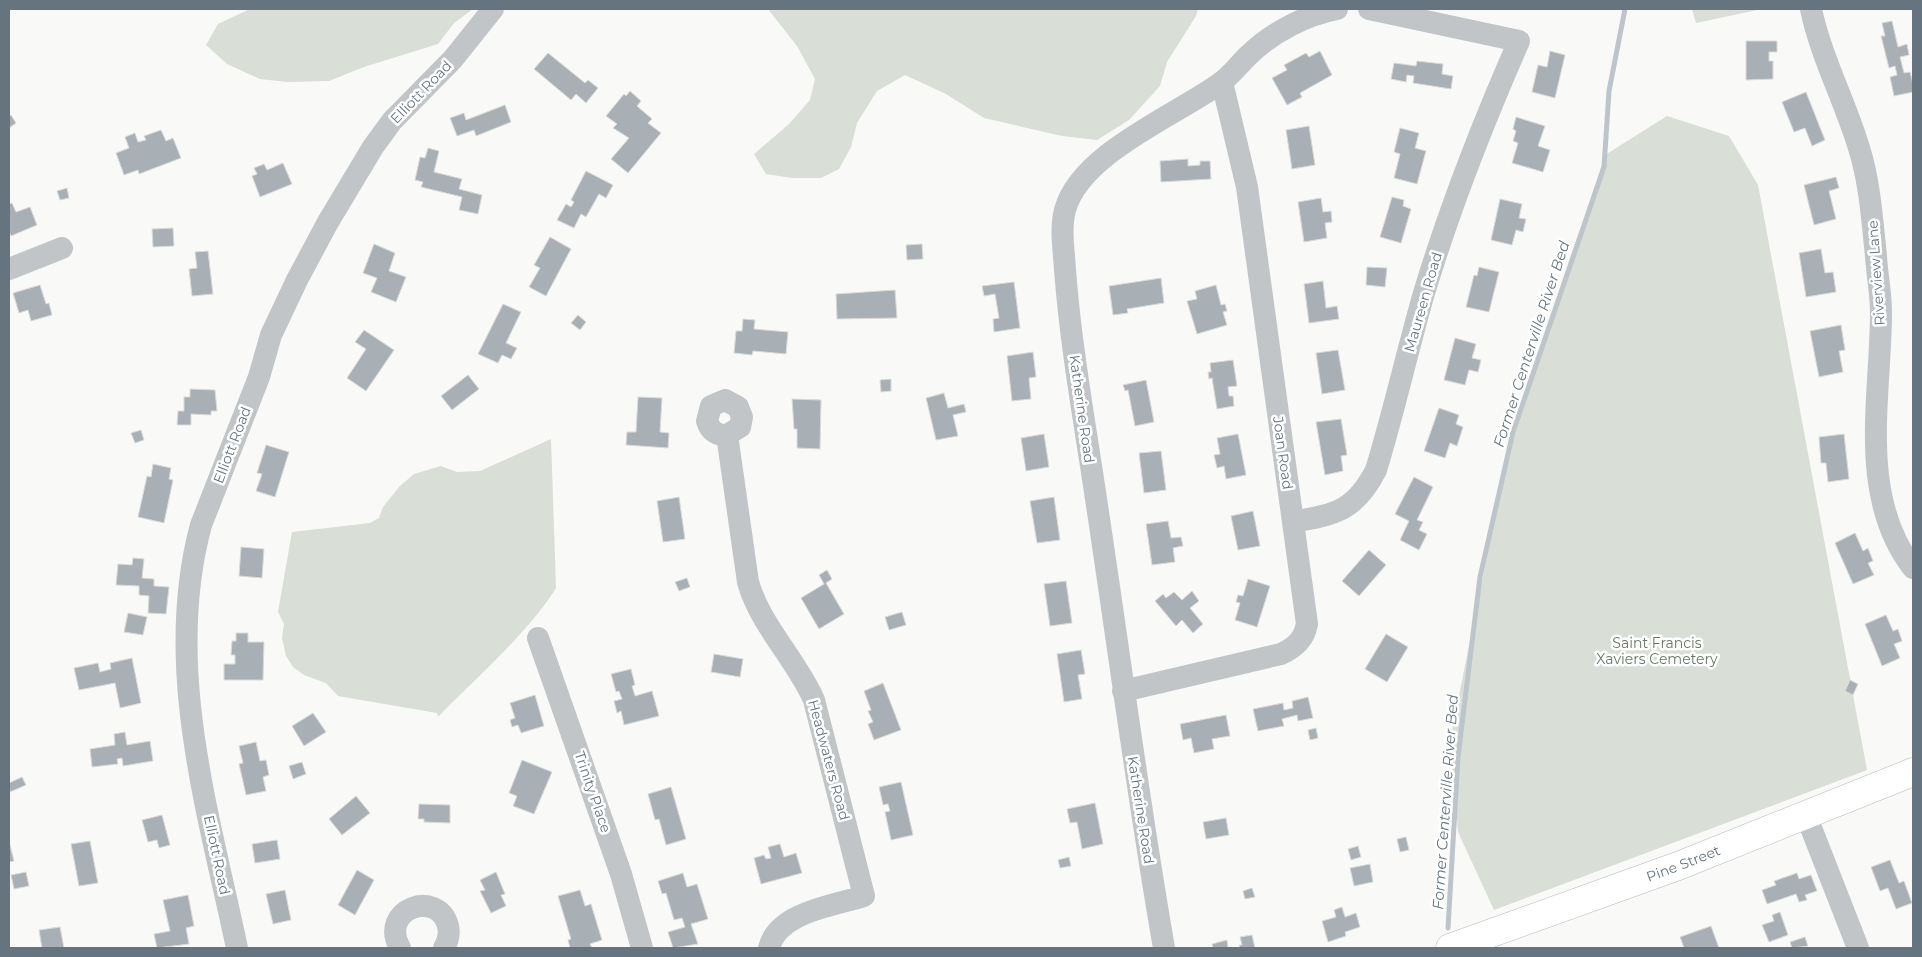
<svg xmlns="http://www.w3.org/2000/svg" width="1922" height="957" font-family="Montserrat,sans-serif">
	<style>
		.green { fill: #d9ded6 }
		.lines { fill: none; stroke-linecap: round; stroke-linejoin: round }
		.stream { stroke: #bdc5ca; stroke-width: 5 }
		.building { fill: #a9b0b5; stroke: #dbdbd9 }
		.major-casing { stroke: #b4b9bc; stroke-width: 29 }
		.minor { stroke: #c1c5c8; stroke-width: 22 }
		.major { stroke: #fff; stroke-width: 28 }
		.labels { text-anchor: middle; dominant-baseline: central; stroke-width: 5; stroke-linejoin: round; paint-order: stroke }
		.street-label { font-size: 14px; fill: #66747f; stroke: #fff }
		.park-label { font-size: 14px; fill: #677865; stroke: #fff }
		.water-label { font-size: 15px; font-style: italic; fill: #677880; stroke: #fff }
	</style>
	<rect width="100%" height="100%" fill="#f9f9f7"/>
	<!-- green -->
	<path class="green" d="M250,9H473L454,23L438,44L364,67L329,81L287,82L260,79L227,64L206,45L218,24Z
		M768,9H1198L1196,16L1167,62L1160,86L1129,120L1097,140L1062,136L984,118L946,94L905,75L877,91L857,123L851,147L839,169L821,178H792L766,174L754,154L789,124L810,100L815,79L797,46Z
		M1692,9H1762L1696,23Z
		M1667,116L1729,136L1758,185L1867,770L1494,910L1458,832L1450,740L1508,452L1605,155Z
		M551,439L556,588C528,633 475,679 438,717L437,713L338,696L326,683L304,675L293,667L286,656L282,638L284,624L278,612L292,532L370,523L379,518L383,507L400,486L414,474L441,466L457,472L480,471Z"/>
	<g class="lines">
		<!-- stream -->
		<path class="stream" d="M1448,928L1458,757L1480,577L1513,432L1604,167L1609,91L1625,9"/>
	</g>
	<!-- building -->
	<path class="building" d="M1892,21L1898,47L1907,44L1909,55L1900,57L1904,73L1910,72L1913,84V92L1894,96L1890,77L1897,75L1895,66L1889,68L1881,36H1885L1882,23Z
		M1746,41H1777V52H1769V61H1773V79L1746,80Z
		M1320,51L1332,75L1300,93L1302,97L1287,105L1272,78L1287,70L1284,65L1306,53L1309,57Z
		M1550,51L1565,55L1555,98L1532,92L1538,65L1547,67Z
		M548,53L585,83L588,80L598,88L586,103L576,94L571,100L534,69Z
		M1417,61L1443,64L1442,74L1453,76L1451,89L1413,83L1414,76L1407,75L1406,82L1391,79L1394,63L1416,66Z
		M630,91L641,101L637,106L652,119L648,123L661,133L628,173L611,159L629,138L613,128L617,124L606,116L624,94L626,96Z
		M1806,92L1825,140L1812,146L1805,128L1794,132L1782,102Z
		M505,105L511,122L476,136L474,130L457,136L450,118L464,113L466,120Z
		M11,115L16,123L9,128V116Z
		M1516,117L1545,126L1538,146L1550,150L1543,172L1512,163L1518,143L1513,141L1516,131L1513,129Z
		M1309,126L1315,165L1292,169L1286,130Z
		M1400,128L1419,133L1415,148L1426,151L1417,184L1394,178L1400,154L1394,152Z
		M161,130L166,141L173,138L181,158L139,174L138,170L124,175L116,153L129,148L125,137L135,133L138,142L146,140L144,136Z
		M428,148L439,151L434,172L462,179L459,189L482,195L478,214L459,210L462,197L421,187L423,182L415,180L420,157L425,158Z
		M1188,159V166L1200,165V161H1210L1211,179L1161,182L1160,161Z
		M283,163L292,184L260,197L252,176L257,174L254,168L264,164L267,170Z
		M586,171L613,185L606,198L599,194L586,217L581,214L574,228L557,220L566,204L571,207L574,202L571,200Z
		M1836,177L1839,188L1829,191L1836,219L1814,225L1804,185Z
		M67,188L69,198L60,200L57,191Z
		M1392,197L1404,200L1403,206L1411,209L1401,243L1380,237Z
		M1321,198L1323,212L1331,211L1332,222L1325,223L1327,238L1304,242L1298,202Z
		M1500,199L1522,204L1519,218L1526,219L1523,232L1516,230L1512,245L1491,240Z
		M12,203L16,212L30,207L37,225L11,236L9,231V204Z
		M173,228L174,246L153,247L152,229Z
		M550,237L571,249L546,296L529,287L540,268L534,265Z
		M374,244L395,253L389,271L406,277L396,302L371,292L377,278L363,273Z
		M922,244L923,259L907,260L906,245Z
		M1821,249L1825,273L1833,272L1836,292L1806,297L1799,253Z
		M208,251L213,294L192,296L189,269L197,268L195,252Z
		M1367,267L1387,268L1385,287L1366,285Z
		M1479,267L1499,272L1489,312L1466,307L1474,275L1477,276Z
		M1161,278L1164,303L1127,309L1128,313L1113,315L1109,286Z
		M1323,281L1326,308L1337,306L1339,319L1309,323L1304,284Z
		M1014,282L1020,328L994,332L993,319L999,318L995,294L984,296L982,286Z
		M40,285L46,304L49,303L52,315L31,321L28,310L19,313L13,293Z
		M1216,285L1221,305L1225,304L1227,311L1223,312L1227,325L1197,334L1187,301L1197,299L1195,291Z
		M895,290L897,318L837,319L836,294Z
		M503,304L521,312L506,343L517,348L511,359L502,355L498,363L478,354Z
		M578,315L586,322L580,330L571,323Z
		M743,319L755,320L754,329L788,332L786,354L753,351L752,355L734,353L736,331H742Z
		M1841,325L1845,350L1839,351L1843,372L1819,377L1810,331Z
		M364,330L394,350L366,391L347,378L366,349L355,342Z
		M1455,338L1476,344L1472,358L1481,360L1478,372L1469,370L1465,385L1444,380Z
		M1338,350L1345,390L1322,394L1316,353Z
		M1033,352L1036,377L1029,378L1031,399L1012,401L1007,356Z
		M1233,360L1237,386L1228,387L1229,396H1233L1234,406L1217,409L1212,378L1209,379L1208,372H1211L1210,363Z
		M468,375L479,389L452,410L441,396Z
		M891,379V391L881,392L880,380Z
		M1146,380L1154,422L1135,426L1128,390L1125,391L1123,385Z
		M190,389L215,390L217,411H211V415L191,414V425H177L178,411H184V397H190Z
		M944,393L948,408L964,404L966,412L953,415L958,436L936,440L926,398Z
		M638,397L662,398L660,432L669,433L668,448L626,445L627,432H636Z
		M792,399L821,400L820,449L797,448V429H794Z
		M1439,408L1459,415L1456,424L1463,427L1457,446L1450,443L1445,458L1424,451Z
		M1341,419L1347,455L1341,456L1343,471L1325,475L1316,422Z
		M141,430L144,440L135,443L131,433Z
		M1044,434L1049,467L1026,471L1021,438Z
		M1238,434L1246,475L1226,479L1224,466L1217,468L1214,455L1220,454L1217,438Z
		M1844,434L1849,479L1828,482L1826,463H1821L1819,437Z
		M266,445L289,452L275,497L256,491L262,474L257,473Z
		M1161,451L1166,490L1144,493L1139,453Z
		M153,464L171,468L169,479L173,480L164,523L138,517L147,476L151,477Z
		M1414,477L1433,487L1417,520L1423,522L1419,530L1427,534L1419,550L1400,540L1409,521L1395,514Z
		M679,497L685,539L663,542L657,501Z
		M1054,497L1060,540L1037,543L1030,501Z
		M1253,511L1260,546L1238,550L1231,516Z
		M1168,521L1171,538L1181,537L1183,546L1173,548L1175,562L1152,565L1146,524Z
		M1855,533L1863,551L1868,548L1873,561L1868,563L1874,575L1853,584L1835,543Z
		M241,547L264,549L262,578L239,576Z
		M1369,550L1386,565L1359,596L1342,581Z
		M133,558L144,559L142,578L154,579V586L169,587L166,614L148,613L149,596L139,595V586L116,585L118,564L132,565Z
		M827,570L832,579L826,583L844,614L819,629L801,598L824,584L819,575Z
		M687,578L690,587L679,591L675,582Z
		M1248,579L1270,586L1257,627L1235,620L1240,603L1236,602L1238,595L1243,596Z
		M1066,581L1072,623L1050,626L1044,584Z
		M1192,591L1199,601L1190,608L1203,624L1193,633L1182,620L1176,626L1155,601L1163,594L1166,598L1174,592L1182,600Z
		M902,612L906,625L889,630L885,617Z
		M128,613L147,617L143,635L124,632Z
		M1886,615L1893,631L1898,629L1902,641L1894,644L1900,658L1882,666L1865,624Z
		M236,633H248V642H264L263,680H224V664H235V655H231L232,641H236Z
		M1386,634L1408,647L1387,682L1365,669Z
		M1081,650L1085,674L1078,675L1082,699L1064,702L1057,654Z
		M714,654L743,659L740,677L711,672Z
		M132,658L141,703L120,708L115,683L79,690L74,668L98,663L100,672L111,669L110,663Z
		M631,669L635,685L632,686L635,696L652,691L659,716L624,725L621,711L617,713L614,701L622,699L619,691L616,692L611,674Z
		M1850,680L1858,684L1853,695L1845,691Z
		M883,683L901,730L874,740L868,724L873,722L868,711L871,710L864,691Z
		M535,695L544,726L521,733L518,725L512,727L510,720L515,718L510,703Z
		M1308,697L1313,718L1298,721L1297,715L1282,719L1284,726L1258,731L1253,709L1283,703L1284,710L1293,708L1292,701Z
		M313,713L326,732L304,746L292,726Z
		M1226,715L1230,736L1212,739L1214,749L1194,753L1191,738L1183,740L1180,724Z
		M1316,728L1318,738L1310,740L1308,730Z
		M125,732L127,745L150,741L153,761L123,766L122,758L117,759L118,764L92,767L90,749L115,745L114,734Z
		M256,742L260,761L266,760L269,775L263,777L266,791L246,795L239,764L243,763L239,746Z
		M522,760L552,772L534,814L513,806L517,796L509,793Z
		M302,762L306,774L293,779L289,766Z
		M22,777L26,785L10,792L9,783Z
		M901,782L913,835L891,840L885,812L890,811L888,804L883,805L879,787Z
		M671,787L686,839L666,845L659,819L655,820L648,794Z
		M356,796L370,813L342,835L329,819Z
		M1095,803L1103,844L1082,849L1077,822L1070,823L1067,809Z
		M419,804L450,805V823L424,822V819H418Z
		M162,815L170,845L159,848L157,840L148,842L142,820Z
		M1226,818L1229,835L1206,839L1203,822Z
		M1406,837L1409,850L1400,852L1397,839Z
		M277,840L280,859L255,863L252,844Z
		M9,841L14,861L9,862Z
		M90,841L98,883L79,886L71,844Z
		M780,844L784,857L796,853L802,873L761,884L754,858L764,855L766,859L771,858L768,847Z
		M1358,846L1361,857L1351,860L1348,849Z
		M1069,857L1071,866L1060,868L1058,860Z
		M1890,860L1899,883L1904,881L1912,903L1896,909L1888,888L1880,891L1871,867Z
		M1370,864L1373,882L1354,886L1350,868Z
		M357,870L374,880L355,915L338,905Z
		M26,872L29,886L14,889L11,875Z
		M496,872L505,894L501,895L506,906L491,913L480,891L485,890L480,880Z
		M683,873L687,887L697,884L708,919L691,924L698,944L673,948L668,932L685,927L682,918L674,920L666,893L662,894L658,881Z
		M1797,873L1799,879L1811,875L1817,891L1805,895L1807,900L1799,902L1796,894L1767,904L1762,890L1776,885L1774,881Z
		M1252,888L1255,897L1245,899L1243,891Z
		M285,890L291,920L273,924L266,894Z
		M580,890L585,906L591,904L602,940L590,944L592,948H570L568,940L571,939L558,896Z
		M188,895L194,926L186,928L189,944L157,948L154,934L170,931L163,900Z
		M1342,907L1345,917L1356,913L1360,927L1345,932L1346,936L1328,942L1322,921L1336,917L1334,910Z
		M1780,912L1788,935L1769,942L1762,925L1774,921L1772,915Z
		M1711,926L1719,948H1684L1680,937Z
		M60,927L64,948H42L39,930Z
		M1252,935L1255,948H1240L1239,945H1242L1240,937Z
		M1805,937L1808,946L1792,948L1790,942Z
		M1227,940L1228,948H1213L1212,944Z"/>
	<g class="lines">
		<!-- major casing -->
		<g class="major-casing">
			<g id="major">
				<path id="s1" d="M1450,948L1678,866L1913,772"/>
			</g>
		</g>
		<!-- minor -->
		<path class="minor" d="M1811,9C1821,57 1845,101 1859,148C1870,183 1872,219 1876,256C1877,274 1881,293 1881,312C1881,396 1857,496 1913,568
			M9,269L62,248
			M727,435L740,427L742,417L738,407L725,400L711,406L707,421C710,431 717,436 727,435L748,582C760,625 796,659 814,700L864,896C833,906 778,912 769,948
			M1293,522C1336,514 1355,511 1376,470C1394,411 1407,352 1424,293C1450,207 1483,123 1519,41L1369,9
			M538,638L621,874L642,948
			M1123,691L1281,654C1296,647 1304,639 1307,624L1247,187L1222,82
			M1806,815L1858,948
			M237,948C208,810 163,665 201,525L259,377L271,335L297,280L328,222L373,147L392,121L453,59L493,9
			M400,948C378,909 438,888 448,926C450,934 448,941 444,948
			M1164,948C1136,788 1116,627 1091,466C1081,401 1070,336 1065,270C1064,251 1060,229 1065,210C1080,154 1174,116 1219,84C1231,76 1239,64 1250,54C1273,32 1306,15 1337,9"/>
		<!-- major -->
		<use href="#major" class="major"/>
	</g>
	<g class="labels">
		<!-- street labels -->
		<g class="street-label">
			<text transform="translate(421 92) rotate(-46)">Elliott Road</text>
			<text transform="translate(1876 273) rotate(-94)">Riverview Lane</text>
			<text transform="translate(1423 302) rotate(-74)">Maureen Road</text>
			<text transform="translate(1082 409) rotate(82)">Katherine Road</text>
			<text transform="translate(232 445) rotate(-69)">Elliott Road</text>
			<text transform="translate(1283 453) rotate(82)">Joan Road</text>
			<text transform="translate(829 760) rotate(75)">Headwaters Road</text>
			<text transform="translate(593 792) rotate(71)">Trinity Place</text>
			<text transform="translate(1141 810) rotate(81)">Katherine Road</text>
			<text transform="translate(217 855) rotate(78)">Elliott Road</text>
			<text stroke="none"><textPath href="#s1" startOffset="248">Pine Street</textPath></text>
		</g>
		<!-- park labels -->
		<g class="park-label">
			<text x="1657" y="643">Saint Francis<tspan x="1657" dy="16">Xaviers Cemetery</tspan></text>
		</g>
		<!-- water labels -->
		<g class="water-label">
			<text transform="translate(1531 344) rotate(-72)">Former Centerville River Bed</text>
			<text transform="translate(1445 802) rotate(-86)">Former Centerville River Bed</text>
		</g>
	</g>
	<!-- border -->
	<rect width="1922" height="957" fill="none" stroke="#66747f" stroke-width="20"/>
</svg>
